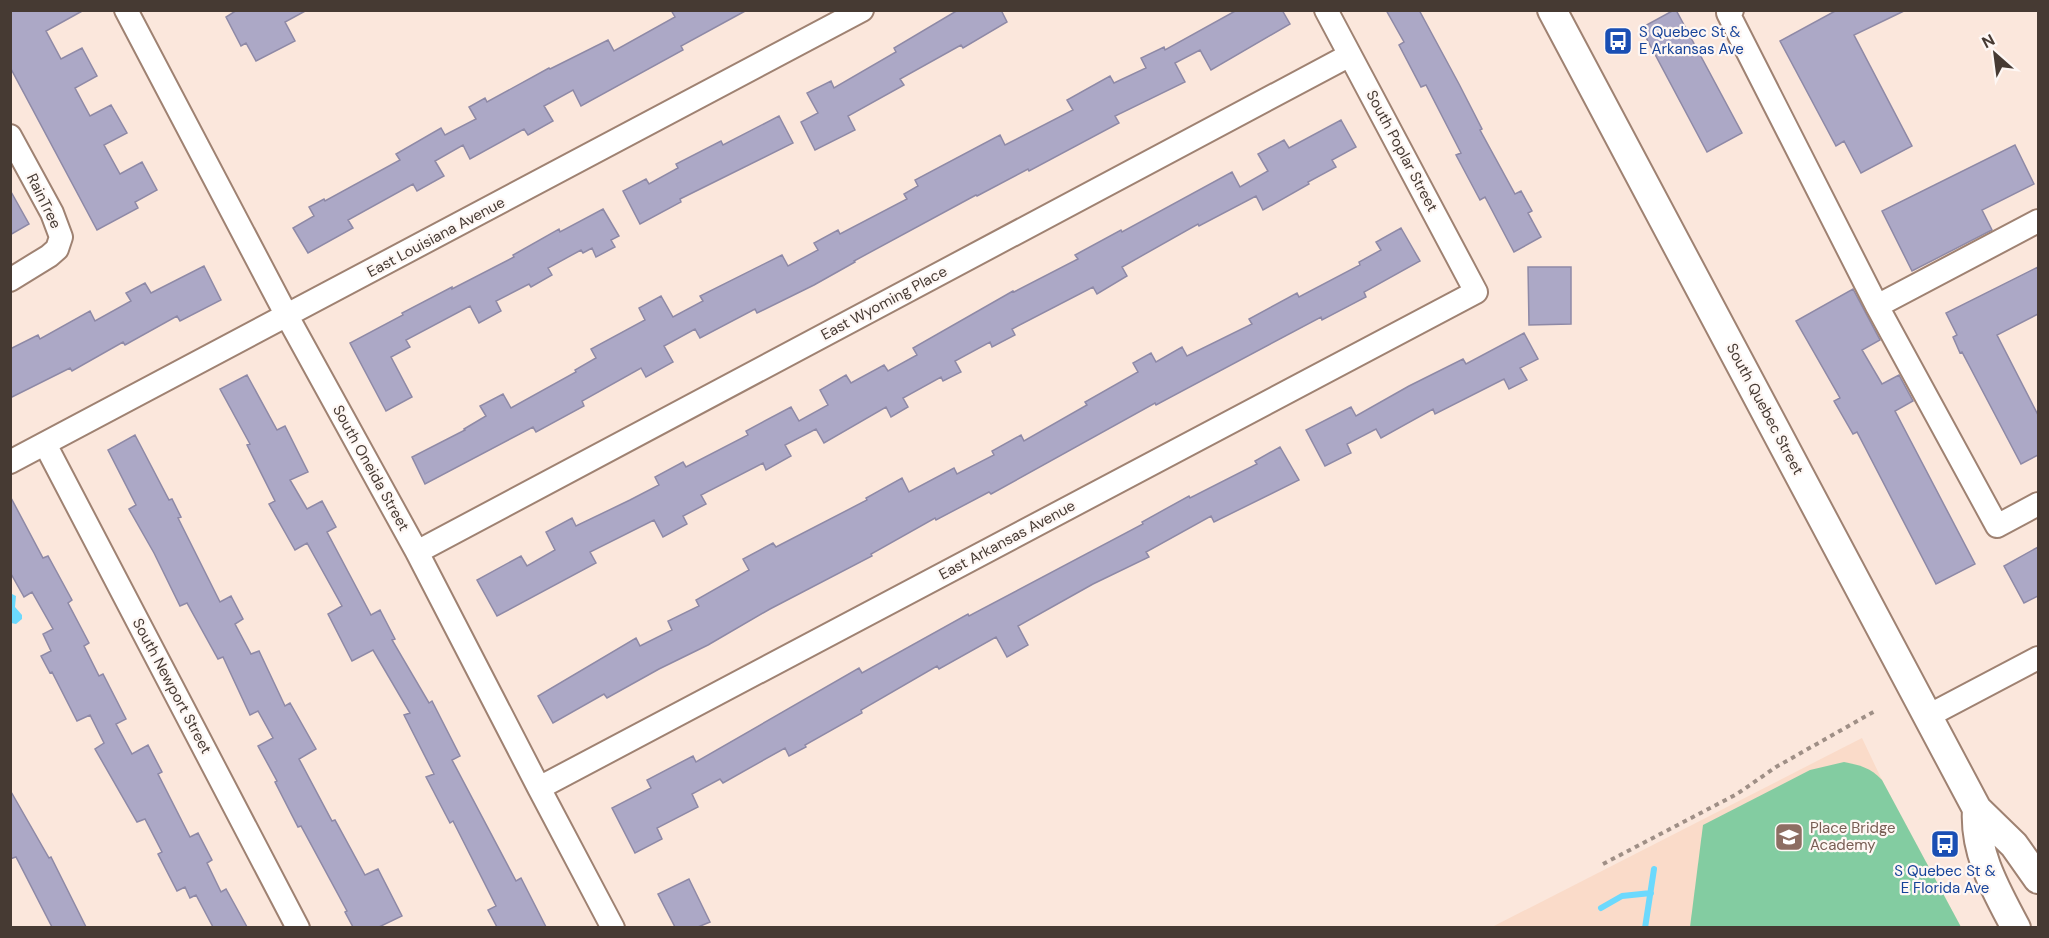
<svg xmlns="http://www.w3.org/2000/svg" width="2049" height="938" font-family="'DM Sans',sans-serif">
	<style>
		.built { fill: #fadbc9 }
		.green { fill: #83cca1 }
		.water { fill: #6cd9fd }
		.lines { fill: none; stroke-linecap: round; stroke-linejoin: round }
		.stream { stroke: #6cd9fd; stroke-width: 6 }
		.building { fill: #aca8c6; stroke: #8e89a6; stroke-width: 1.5 }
		.minor-casing { stroke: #9f8272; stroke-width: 26 }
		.major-casing { stroke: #9f8272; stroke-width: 32 }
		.path { stroke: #9f8f86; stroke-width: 4; stroke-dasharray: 4.5 4.5; stroke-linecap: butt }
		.minor { stroke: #fff; stroke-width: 22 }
		.major { stroke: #fff; stroke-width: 28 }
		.labels { text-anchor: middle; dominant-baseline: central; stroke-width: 4.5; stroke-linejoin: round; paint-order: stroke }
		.transit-label { font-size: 15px; fill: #164399; stroke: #fef7f4; text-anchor: start }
		.street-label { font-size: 15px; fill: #463a33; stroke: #fef7f4 }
		.education-label { font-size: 15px; fill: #785e54; stroke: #fef7f4; text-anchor: start }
	</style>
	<rect width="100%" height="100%" fill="#fbe7dc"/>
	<!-- built -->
	<path class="built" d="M1862,738L1882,780L1961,927L1490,928Z"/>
	<!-- green -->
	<path class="green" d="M1844,762C1860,765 1871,768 1882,780L1961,927H1690L1703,825L1810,770Z"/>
	<!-- water -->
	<path class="water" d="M10,593L16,596L15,607L22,615V619L16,624L11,623Z"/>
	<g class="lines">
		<!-- stream -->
		<path class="stream" d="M1601,908L1622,896L1651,893
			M1645,928L1654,869"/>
	</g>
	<!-- building -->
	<path class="building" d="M10,10H84L46,31L61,59L82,48L97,76L75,88L90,116L111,105L127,133L104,145L120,174L142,162L157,190L135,202L138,208L97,230L10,67Z
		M237,10H307L285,22L295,41L256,61L246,43L241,46L226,17Z
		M671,10H747L681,46L683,50L581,106L573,90L544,106L553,121L528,135L524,129L470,159L463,145L435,161L444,176L417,191L413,184L348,220L353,228L308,253L293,228L314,216L309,207L324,199L325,201L400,160L396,154L441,128L445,135L476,119L469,107L485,98L487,102L549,68L550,69L608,40L614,51L675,17Z
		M958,10H1001L1007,22L963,48L961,45L900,79L904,85L848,116L855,130L815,150L801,122L818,113L807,93L831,81L834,88L896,52L894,48Z
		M1237,10H1282L1290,24L1211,70L1200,50L1175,63L1185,82L1115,116L1119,123L1029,171L1028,169L977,196L976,195L854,261L855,262L814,285L757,313L755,309L700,338L695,329L664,346L673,362L646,377L641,368L582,401L584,406L536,432L533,427L425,484L412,457L465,430L464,429L486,416L480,406L503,394L511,408L576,372L575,370L596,358L591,349L645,320L639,308L661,296L673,317L703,301L700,296L782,255L788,266L818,250L814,243L838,230L840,234L907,199L904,194L918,186L915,180L1000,135L1005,145L1073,110L1067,100L1110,76L1114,83L1146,68L1141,58L1164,47L1165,50Z
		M1386,10H1419L1459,84L1482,129L1480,130L1515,194L1521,191L1532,211L1528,213L1541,237L1514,252L1485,197L1480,200L1456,155L1461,153L1426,85L1421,87L1399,45L1404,42Z
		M1674,10H1676L1742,133L1707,152L1641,28Z
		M1837,10H1906L1854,35L1912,146L1861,173L1844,141L1836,146L1780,41Z
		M779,116L793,143L680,199L681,202L640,224L623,191L646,179L649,184L678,168L676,164L721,141L723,145Z
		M1341,120L1356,147L1332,160L1336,167L1308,182L1309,184L1263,210L1256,196L1199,226L1198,224L1122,267L1127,276L1097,294L1093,287L1012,329L1015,335L992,347L990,342L955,361L961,372L943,381L941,377L903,398L908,407L891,417L886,407L824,443L816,429L785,445L791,456L766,470L763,463L701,495L706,504L683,516L687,524L663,537L654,520L590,552L596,563L497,616L477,580L521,556L527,566L555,550L546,532L572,518L576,526L630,500L659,485L655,477L683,462L686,467L748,435L746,431L791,407L799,421L828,405L820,390L846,375L851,383L884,365L888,371L917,355L913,348L1013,291L1014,292L1078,259L1075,255L1121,230L1122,232L1232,172L1240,187L1268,171L1258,154L1284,140L1289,148Z
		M2015,145L2034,184L1982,210L1992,230L1912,271L1882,211Z
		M10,190L29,224L10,235Z
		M603,209L619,236L611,240L615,247L596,257L592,248L583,253L581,250L548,268L552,275L531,287L529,284L496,301L501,311L479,323L470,306L406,340L410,347L391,357L412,397L386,411L350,343L403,315L402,313L452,287V289L514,257L513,255L559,229L560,232Z
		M1401,228L1420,261L1364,292L1366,297L1322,320L1321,317L1156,405L1155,403L991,494L989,492L936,520L935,518L871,554L872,556L770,609L708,645L659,669L607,698L604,694L553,723L538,696L636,638L640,646L672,630L668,621L699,606L696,600L749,570L743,559L773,543L776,547L867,500L866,498L902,478L909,492L954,468L957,474L994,455L992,451L1021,435L1024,441L1087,405L1085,402L1138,372L1133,363L1151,353L1156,362L1182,347L1187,356L1252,324L1249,319L1297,293L1299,297L1360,265L1359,262L1381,250L1376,242Z
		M204,266L221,300L180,321L177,316L125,345L123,342L72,371L70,368L10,398V349L38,335L40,339L90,311L95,321L131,301L126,293L145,283L151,293Z
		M1528,267H1571V324L1529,325Z
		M2038,267V314L1997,335L2038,415V455L2021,464L1962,352L1960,353L1953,337L1957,335L1946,313Z
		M1853,289L1880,340L1862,350L1882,384L1899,375L1913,401L1895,411L1975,564L1936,584L1857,432L1853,434L1834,401L1840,398L1796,321Z
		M1524,333L1538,359L1520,368L1527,380L1509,389L1504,379L1435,414L1433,409L1381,438L1376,429L1347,444L1351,453L1325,466L1306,430L1351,407L1356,416L1409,386L1463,359L1466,364Z
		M247,375L277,430L285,426L308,472L290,480L307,509L322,501L336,527L327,532L371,615L380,610L395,639L392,640L429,703L432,701L460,756L452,760L516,881L521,878L546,927H497L488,910L496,906L453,821L450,823L426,777L434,774L404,715L410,713L373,650L352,661L328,614L342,606L307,543L295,550L269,504L275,501L247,445L250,444L220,389Z
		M135,435L169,500L172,499L181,517L178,518L220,602L231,596L243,619L235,624L251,654L259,651L285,706L290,703L316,749L299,759L332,821L335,820L365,875L378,869L402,916L379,927H353L345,912L347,911L301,826L298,827L275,782L277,781L258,746L273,738L258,711L250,715L223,657L218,659L187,603L180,606L154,553L129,509L136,505L108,450Z
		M1280,447L1299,480L1214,522L1211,516L1146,552L1149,557L1093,584L1018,626L1028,645L1007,657L996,637L939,669L937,666L861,710L862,713L805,745L806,747L789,756L785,748L723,783L720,779L692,794L698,807L657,828L662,839L635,853L612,808L651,788L647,780L693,756L696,762L859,668L862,673L968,614L969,616L1143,524L1142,522L1189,496L1190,498L1257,464L1255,461Z
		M10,496L43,558L48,556L72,600L68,603L89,643L84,646L99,676L103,674L126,719L116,724L132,754L148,745L162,772L158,774L190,837L198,833L212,860L207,863L221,892L226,889L247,927H213L196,895L190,898L185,887L177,891L158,854L162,852L145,819L137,822L95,749L104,743L90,715L77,721L52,672L50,673L41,656L51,651L43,634L53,629L32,592L24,597L10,572Z
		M2038,547V596L2024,603L2004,566Z
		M10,790L49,858L51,857L86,927H52L16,857L10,859Z
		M689,879L710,922L698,927H675L658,894Z"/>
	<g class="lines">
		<!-- minor casing -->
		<g class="minor-casing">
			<path id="minor" d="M126,10L287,316L417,552L539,788L613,928
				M1732,10L1728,13L1877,306L1997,526L2038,504
				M10,136L52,213L61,237L57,249L49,256L10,280
				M1877,306L2038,221
				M45,444L298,928
				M10,462L862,10
				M417,552L1350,55
				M1928,716L2038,658
				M539,788L1476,292L1326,10"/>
		</g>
		<!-- major casing -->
		<g class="major-casing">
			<path id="major" d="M1552,10L1977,809L2014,845L2038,879
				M1977,809C1974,853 1996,890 2016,928"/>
		</g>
		<!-- path -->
		<path class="path" d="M1603,864L1737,794L1776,767L1875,711"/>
		<!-- minor -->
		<use href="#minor" class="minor"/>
		<!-- major -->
		<use href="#major" class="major"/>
	</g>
	<!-- icons -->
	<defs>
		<g id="bus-square" transform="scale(1.5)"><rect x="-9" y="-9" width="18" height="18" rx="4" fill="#1a4fb4" stroke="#fef7f4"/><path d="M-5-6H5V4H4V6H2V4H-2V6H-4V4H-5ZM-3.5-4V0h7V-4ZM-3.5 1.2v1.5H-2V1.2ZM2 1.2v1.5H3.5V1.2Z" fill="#fff"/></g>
		<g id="school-square" transform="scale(1.5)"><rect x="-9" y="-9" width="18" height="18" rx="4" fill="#8d6e63" stroke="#fef7f4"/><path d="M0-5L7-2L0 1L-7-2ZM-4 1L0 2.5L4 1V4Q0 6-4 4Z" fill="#fff"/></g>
	</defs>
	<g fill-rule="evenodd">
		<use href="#bus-square" x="1618" y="41"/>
		<use href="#school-square" x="1789" y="837"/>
		<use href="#bus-square" x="1945" y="844"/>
	</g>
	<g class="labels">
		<!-- transit labels -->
		<g class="transit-label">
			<text x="1639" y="32">S Quebec St &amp;<tspan x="1639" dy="17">E Arkansas Ave</tspan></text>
			<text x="1945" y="871" text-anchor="middle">S Quebec St &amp;<tspan x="1945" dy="17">E Florida Ave</tspan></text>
		</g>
		<!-- street labels -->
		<g class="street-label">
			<text transform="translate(1402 151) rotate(62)">South Poplar Street</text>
			<text transform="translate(44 201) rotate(64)">RainTree</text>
			<text transform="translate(436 237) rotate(-28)">East Louisiana Avenue</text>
			<text transform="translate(884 303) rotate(-28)">East Wyoming Place</text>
			<text transform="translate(1765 409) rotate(62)">South Quebec Street</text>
			<text transform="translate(371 468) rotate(61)">South Oneida Street</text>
			<text transform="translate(1007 540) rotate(-28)">East Arkansas Avenue</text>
			<text transform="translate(172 686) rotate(62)">South Newport Street</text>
		</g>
		<!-- education labels -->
		<g class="education-label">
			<text x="1810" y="828">Place Bridge<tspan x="1810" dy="17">Academy</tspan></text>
		</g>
	</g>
	<!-- border -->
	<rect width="2049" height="938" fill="none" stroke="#463a33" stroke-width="24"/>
	<!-- north arrow -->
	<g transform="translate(1995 54) rotate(332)" stroke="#fef7f4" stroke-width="4.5" paint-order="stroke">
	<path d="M0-4.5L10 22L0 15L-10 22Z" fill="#463a33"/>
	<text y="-9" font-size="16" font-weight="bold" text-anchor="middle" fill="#463a33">N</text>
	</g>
</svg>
